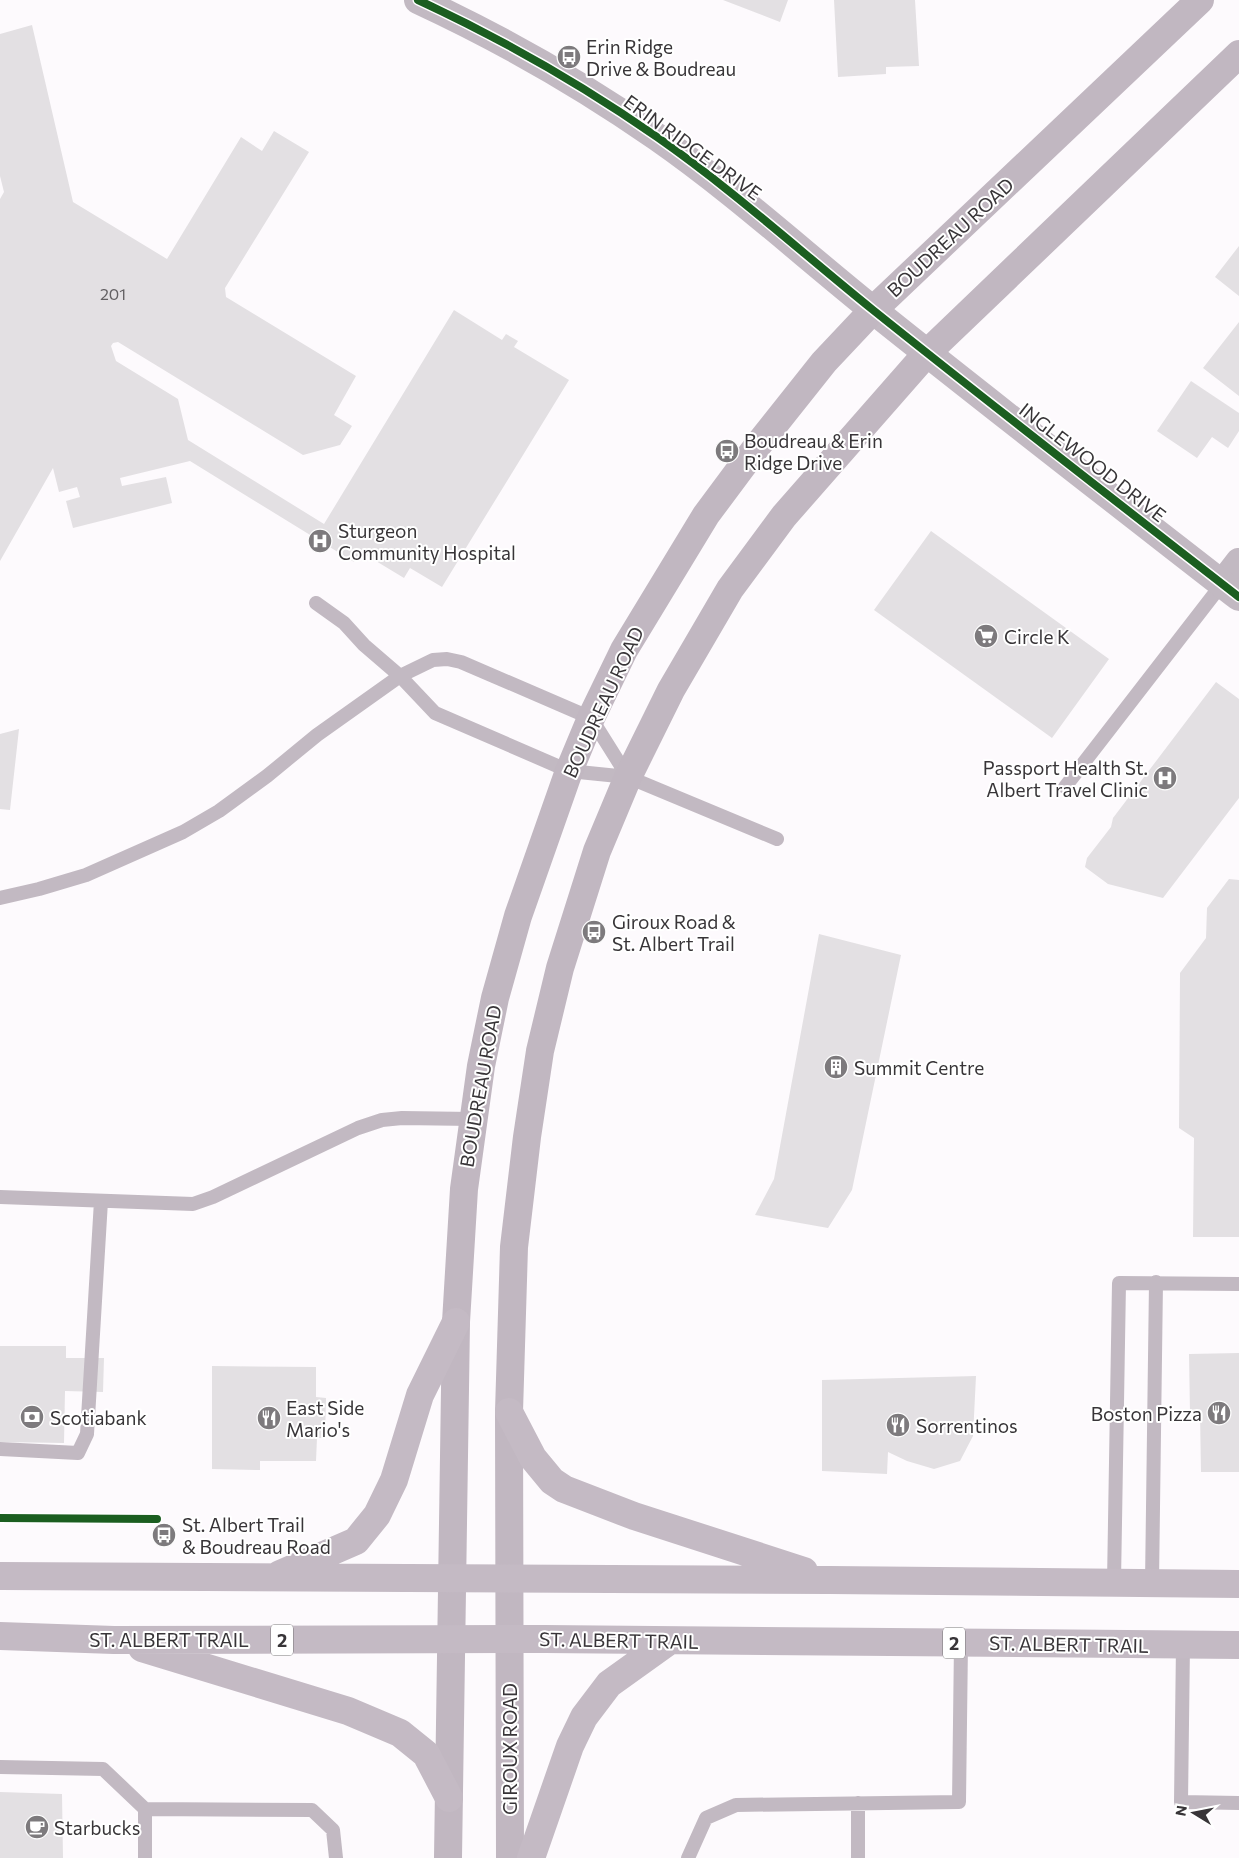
<svg xmlns="http://www.w3.org/2000/svg" width="1239" height="1858" font-family="Commissioner,sans-serif">
	<style>
		.building { fill: #e3e0e3 }
		.lines { fill: none; stroke-linecap: round; stroke-linejoin: round }
		.service { stroke: #c2b9c2; stroke-width: 14 }
		.minor { stroke: #c2b9c2; stroke-width: 28 }
		.tertiary { stroke: #c2b9c2; stroke-width: 28 }
		.secondary { stroke: #c1b7c1; stroke-width: 28 }
		.primary { stroke: #c4bac4; stroke-width: 28 }
		.cycleway-casing { stroke: #fff; stroke-width: 11 }
		.cycleway { stroke: #1b5e20; stroke-width: 8 }
		.labels { text-anchor: middle; dominant-baseline: central; stroke-width: 4; stroke-linejoin: round; paint-order: stroke }
		.number-label { font-size: 16px; fill: #636063 }
		.shield { fill: #fff; stroke: #747274; stroke-width: 1 }
		.shield-label { font-size: 18px; font-weight: bold; fill: #383538 }
		.poi-label { font-size: 19px; fill: #383538; stroke: #fff; text-anchor: start }
		.street-label { font-size: 19px; fill: #383538; stroke: #fff }
	</style>
	<rect width="100%" height="100%" fill="#fdfafd"/>
	<!-- building -->
	<path class="building" d="M723,0H788L780,22Z
		M834,0H915L919,66L886,67V74L838,77Z
		M32,25L73,202L167,259L241,137L262,151L274,131L309,152L225,288L226,297L356,376L334,415L352,426L340,445L303,455L118,342L113,343L111,346L116,361L178,399L188,440L324,524L454,310L502,340L506,334L518,341L514,347L569,380L442,587L410,568L404,578L361,552L354,562L190,461L120,478L122,486L166,477L172,503L73,528L66,501L80,497L77,487L59,492L53,468L0,561V199L4,192L0,176V34Z
		M1239,246V296L1215,277Z
		M1239,322V396L1203,368Z
		M1191,381L1239,413V431L1228,448L1212,437L1197,458L1157,431Z
		M931,531L1109,659L1052,738L874,610Z
		M1216,682L1239,699V798L1163,898L1108,884L1085,867L1087,858L1111,827L1113,818Z
		M19,729L10,810L0,809V734Z
		M1229,879L1239,880V1237H1193L1194,1138L1179,1128L1180,973L1206,938L1207,908Z
		M819,934L901,955L852,1190L828,1228L755,1215L774,1179Z
		M0,1346H66V1358H104L103,1392L65,1391L64,1443L0,1442Z
		M1239,1353V1472H1201L1200,1413H1190L1189,1354Z
		M212,1366L316,1367V1397L326,1398L325,1438H317L316,1461H260V1470L212,1469Z
		M976,1376L973,1436L960,1461L934,1469L907,1461L888,1452L887,1474L822,1471V1380Z
		M0,1792L62,1794L63,1858H0Z"/>
	<g class="lines">
		<!-- service -->
		<path class="service" d="M316,603L344,623L364,645L400,676L435,713L569,771L628,777L777,839
			M1065,787L1222,584
			M0,898L39,889L86,875L183,832L219,811L267,776L317,735L400,676L433,660L447,659L461,662L591,718L628,777
			M0,1197L193,1204L213,1197L358,1128L382,1120L402,1118L472,1119
			M0,1449L78,1453L87,1434L101,1201
			M1114,1582L1119,1283L1239,1284
			M1152,1583L1156,1282
			M1183,1645L1181,1802L1239,1803
			M0,1767L103,1769L145,1809L312,1810L333,1830L336,1858
			M145,1858V1809
			M688,1858L706,1818L736,1805L959,1802L961,1643
			M858,1858V1803"/>
		<!-- minor -->
		<path class="minor" d="M1222,584L1239,562"/>
		<!-- tertiary -->
		<path class="tertiary" d="M418,0C502,39 581,84 657,137C733,190 801,252 873,310C994,407 1117,502 1239,597"/>
		<!-- secondary -->
		<path class="secondary" d="M448,1858L456,1322L464,1189L481,1066L495,998L518,916L569,771L591,718L624,650L706,515L758,445L824,362L873,310L1200,0
			M510,1858L509,1412L514,1247L527,1137L540,1051L560,968L597,851L628,777L671,690L730,589L784,516L927,353L1239,54"/>
		<!-- primary -->
		<path class="primary" d="M509,1412L533,1458L552,1481L564,1489L634,1516L804,1571
			M280,1574L356,1541L377,1515L394,1480L420,1395L456,1322
			M0,1576L830,1580L1239,1584
			M0,1636L114,1640L545,1639L1239,1645
			M142,1648L348,1711L400,1733L426,1754L449,1798
			M531,1858L570,1746L584,1717L609,1684L669,1641"/>
		<!-- cycleway casing -->
		<g class="cycleway-casing">
			<path id="cycleway" d="M418,0C502,39 581,84 657,137C733,190 801,252 873,310C994,407 1117,502 1239,597
				M0,1518L157,1519"/>
		</g>
		<!-- cycleway -->
		<use href="#cycleway" class="cycleway"/>
	</g>
	<!-- icons -->
	<defs>
		<g id="bus-disc" transform="scale(1.25)"><circle r="9.5" fill="#7d7a7d" stroke="#fff"/><path d="M-5-6H5V4H4V6H2V4H-2V6H-4V4H-5ZM-3.5-4V0h7V-4ZM-3.5 1.2v1.5H-2V1.2ZM2 1.2v1.5H3.5V1.2Z" fill="#fff"/></g>
		<g id="hospital-disc" transform="scale(1.25)"><circle r="9.5" fill="#7d7a7d" stroke="#fff"/><path d="M-5-5h3v3.5h4V-5h3V5h-3V1.5h-4V5h-3Z" fill="#fff"/></g>
		<g id="supermarket-disc" transform="scale(1.25)"><circle r="9.5" fill="#7d7a7d" stroke="#fff"/><path d="M-6-5.5h2.5l.6 2H6L4.5 2H-2.5L-4.4-4H-6ZM-1.5 3.2a1.3 1.3 0 1 0 .1 0ZM3 3.2a1.3 1.3 0 1 0 .1 0Z" fill="#fff"/></g>
		<g id="building-disc" transform="scale(1.25)"><circle r="9.5" fill="#7d7a7d" stroke="#fff"/><path d="M-4-6H4V6H1V3H-1V6H-4ZM-2.5-4.3h1.7v1.8h-1.7ZM.8-4.3h1.7v1.8H.8ZM-2.5-1h1.7V.8h-1.7ZM.8-1h1.7V.8H.8Z" fill="#fff"/></g>
		<g id="restaurant-disc" transform="scale(1.25)"><circle r="9.5" fill="#7d7a7d" stroke="#fff"/><path d="M-5-6h1v4h1v-4h1v4h1v-4h1v5L-1.5 .5V6h-2V.5L-5-1ZM5-6V6H3V1.5H1.5Q1.5-4 5-6Z" fill="#fff"/></g>
		<g id="bank-disc" transform="scale(1.25)"><circle r="9.5" fill="#7d7a7d" stroke="#fff"/><path d="M-6-4H6V4H-6ZM0-2.3a2.3 2.3 0 1 0 0 4.6a2.3 2.3 0 1 0 0-4.6Z" fill="#fff"/></g>
		<g id="cafe-disc" transform="scale(1.25)"><circle r="9.5" fill="#7d7a7d" stroke="#fff"/><path d="M-5.5-4.5H6V0H3Q3 3.5 0 3.5H-2.5Q-5.5 3.5-5.5 0ZM3-3.2v2h1.7v-2ZM-6 4.5H4V6H-6Z" fill="#fff"/></g>
	</defs>
	<g fill-rule="evenodd">
		<use href="#bus-disc" x="569" y="57"/>
		<use href="#bus-disc" x="727" y="451"/>
		<use href="#hospital-disc" x="320" y="541"/>
		<use href="#supermarket-disc" x="986" y="636"/>
		<use href="#hospital-disc" x="1165" y="778"/>
		<use href="#bus-disc" x="594" y="932"/>
		<use href="#building-disc" x="836" y="1067"/>
		<use href="#restaurant-disc" x="1219" y="1413"/>
		<use href="#bank-disc" x="32" y="1417"/>
		<use href="#restaurant-disc" x="269" y="1418"/>
		<use href="#restaurant-disc" x="898" y="1425"/>
		<use href="#bus-disc" x="164" y="1535"/>
		<use href="#cafe-disc" x="37" y="1827"/>
	</g>
	<g class="labels">
		<!-- number labels -->
		<g class="number-label">
			<text x="113" y="293">201</text>
		</g>
		<!-- shield labels -->
		<g class="shield">
			<rect x="271" y="1624.5" width="22" height="31" rx="4"/>
			<rect x="943" y="1627.5" width="22" height="31" rx="4"/>
		</g>
		<g class="shield-label">
			<text x="282" y="1640">2</text>
			<text x="954" y="1643">2</text>
		</g>
		<!-- poi labels -->
		<g class="poi-label">
			<text x="586" y="46">Erin Ridge<tspan x="586" dy="22">Drive &amp; Boudreau</tspan></text>
			<text x="744" y="440">Boudreau &amp; Erin<tspan x="744" dy="22">Ridge Drive</tspan></text>
			<text x="338" y="530">Sturgeon<tspan x="338" dy="22">Community Hospital</tspan></text>
			<text x="1004" y="636">Circle K</text>
			<text x="1148" y="767" text-anchor="end">Passport Health St.<tspan x="1148" dy="22">Albert Travel Clinic</tspan></text>
			<text x="612" y="921">Giroux Road &amp;<tspan x="612" dy="22">St. Albert Trail</tspan></text>
			<text x="854" y="1067">Summit Centre</text>
			<text x="286" y="1407">East Side<tspan x="286" dy="22">Mario's</tspan></text>
			<text x="1202" y="1413" text-anchor="end">Boston Pizza</text>
			<text x="50" y="1417">Scotiabank</text>
			<text x="916" y="1425">Sorrentinos</text>
			<text x="182" y="1524">St. Albert Trail<tspan x="182" dy="22">&amp; Boudreau Road</tspan></text>
			<text x="54" y="1827">Starbucks</text>
		</g>
		<!-- street labels -->
		<g class="street-label">
			<text transform="translate(693 147) rotate(36)">ERIN RIDGE DRIVE</text>
			<text transform="translate(950 237) rotate(-43)">BOUDREAU ROAD</text>
			<text transform="translate(1093 462) rotate(38)">INGLEWOOD DRIVE</text>
			<text transform="translate(603 702) rotate(-65)">BOUDREAU ROAD</text>
			<text transform="translate(480 1086) rotate(-80)">BOUDREAU ROAD</text>
			<text x="169" y="1639">ST. ALBERT TRAIL</text>
			<text transform="translate(619 1640) rotate(1)">ST. ALBERT TRAIL</text>
			<text transform="translate(1069 1644) rotate(1)">ST. ALBERT TRAIL</text>
			<text transform="translate(509 1749) rotate(-90)">GIROUX ROAD</text>
		</g>
	</g>
	<!-- north arrow -->
	<g transform="translate(1194 1813) rotate(280)" stroke="#ffffff" stroke-width="4" paint-order="stroke">
	<path d="M0-4L9 19L0 12L-9 19Z" fill="#383538"/>
	<text y="-8" font-size="14" font-weight="bold" text-anchor="middle" fill="#383538">N</text>
	</g>
</svg>
